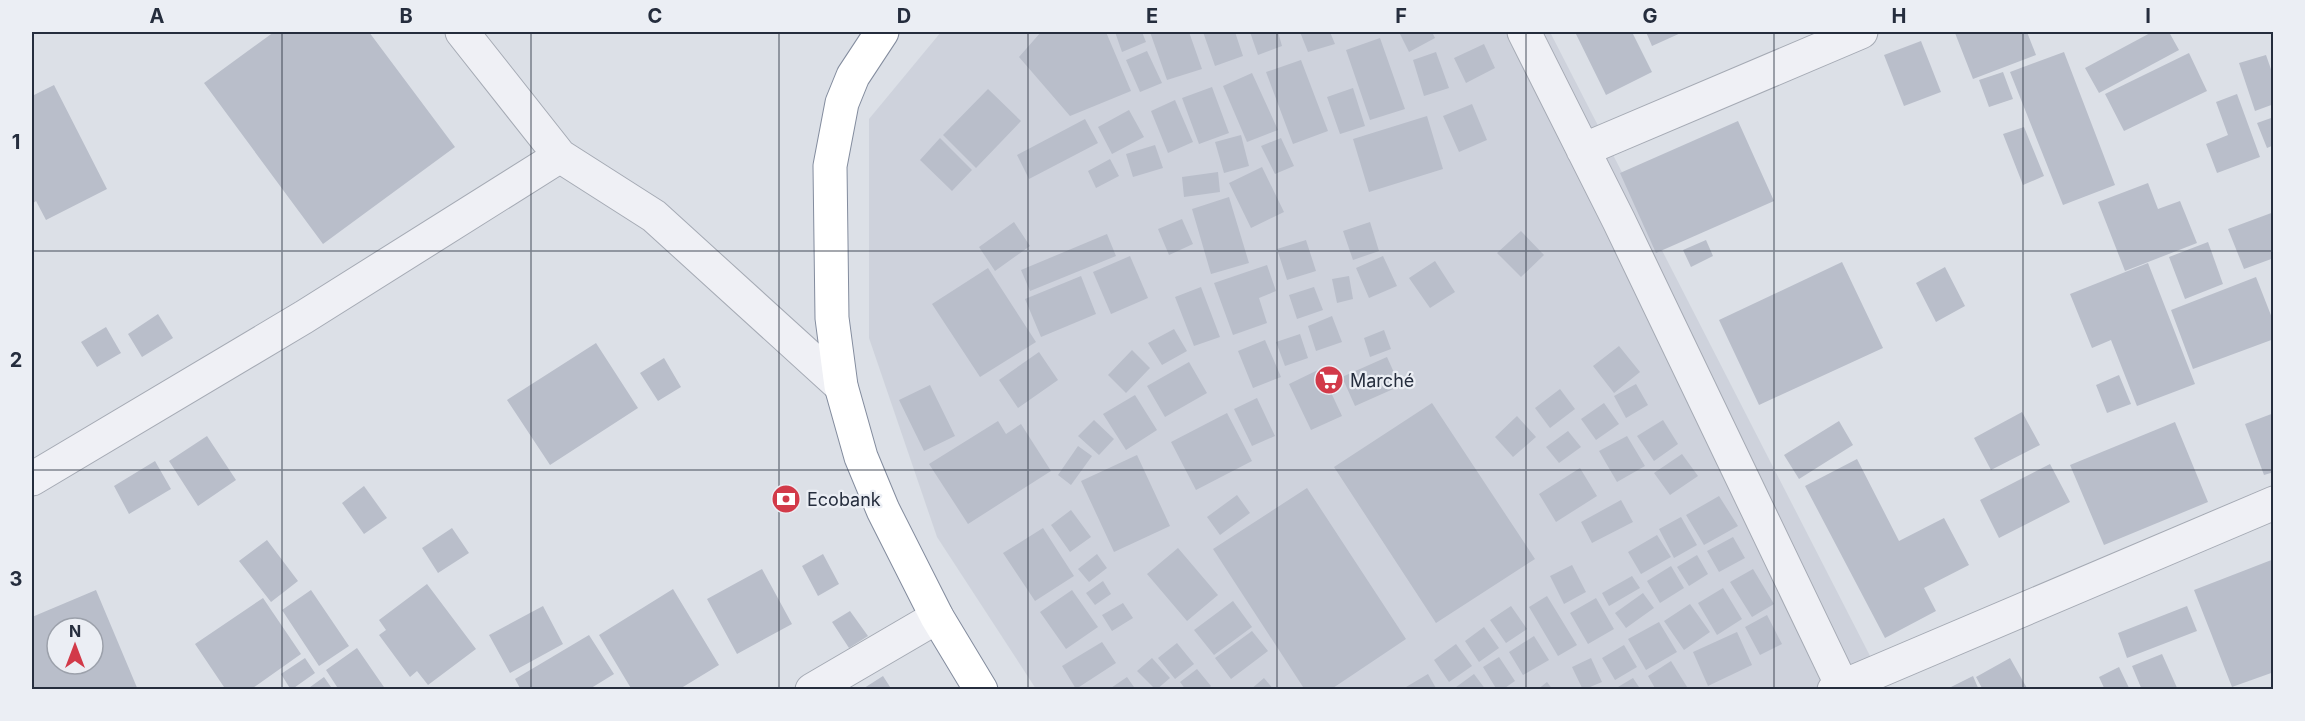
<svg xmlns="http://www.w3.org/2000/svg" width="2305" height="721" font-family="Inter,sans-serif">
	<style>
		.built { fill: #ced2dc }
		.building { fill: #b9beca; fill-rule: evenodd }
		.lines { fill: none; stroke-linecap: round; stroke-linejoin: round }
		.minor-casing { stroke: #a5aab4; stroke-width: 35 }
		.trunk-casing { stroke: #838c9e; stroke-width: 35 }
		.minor { stroke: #eff0f5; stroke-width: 33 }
		.trunk { stroke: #fff; stroke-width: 33 }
		.grid { fill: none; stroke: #252d3d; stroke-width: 1.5; stroke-opacity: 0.55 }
		.labels { text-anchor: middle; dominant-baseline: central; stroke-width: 4.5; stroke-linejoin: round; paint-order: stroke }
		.poi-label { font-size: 18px; fill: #252d3d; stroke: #ebeef4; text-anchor: start }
		.neatline { fill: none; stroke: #252d3d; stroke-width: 2 }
		.grid-label { font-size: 20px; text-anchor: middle; font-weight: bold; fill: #252d3d }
	</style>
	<rect width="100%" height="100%" fill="#dce0e7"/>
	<!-- built -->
	<path class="built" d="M941,32H1550L1887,689H1036L937,537L869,338V119Z"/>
	<!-- building -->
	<path class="building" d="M274,32H369L455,147L323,244L204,83Z
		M1041,32H1106L1131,91L1070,116L1019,57Z
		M1115,32H1142L1146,42L1122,52Z
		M1150,32H1189L1202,69L1167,80Z
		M1203,32H1235L1243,56L1215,66Z
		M1250,32H1278L1282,46L1258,55Z
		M1300,32H1330L1335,44L1308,52Z
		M1399,32H1432L1435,38L1409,52Z
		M1575,32H1632L1652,72L1606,95Z
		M1646,32H1683L1652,46Z
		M1958,32H2027L2036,55L1973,79L1955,33Z
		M2152,32H2169L2179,50L2099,93L2085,68Z
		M1380,38L1405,109L1370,120L1346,50Z
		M1921,41L1941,92L1904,106L1884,55Z
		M1484,44L1495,68L1466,83L1454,58Z
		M1147,51L1162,83L1140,92L1126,60Z
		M1436,52L1449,88L1424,96L1413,60Z
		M2064,52L2115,185L2063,205L2010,72Z
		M2189,53L2207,91L2124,131L2105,94Z
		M2266,55L2274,78V104L2255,111L2239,63Z
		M1301,60L1328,131L1293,144L1266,72Z
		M2003,72L2013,99L1989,107L1979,80Z
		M1252,73L1278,130L1247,142L1223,86Z
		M54,85L107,189L46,220L36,201L32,204V96Z
		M1212,87L1229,133L1199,144L1182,98Z
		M1353,88L1365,126L1340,134L1327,97Z
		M988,89L1021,121L976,168L943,135Z
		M2237,94L2260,157L2217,173L2206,144L2228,135L2216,102Z
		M1175,100L1193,142L1168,153L1151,111Z
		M1472,104L1487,140L1459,152L1443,116Z
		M1129,110L1144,137L1112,154L1098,127Z
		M1427,116L1443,169L1369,192L1353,139Z
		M2274,117V145L2267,148L2257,123Z
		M1085,119L1098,143L1029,179L1017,155Z
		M1738,121L1774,201L1656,253L1620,173Z
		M2024,127L2044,176L2023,185L2003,134Z
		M1241,135L1249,166L1224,173L1215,142Z
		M940,138L972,170L952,191L920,160Z
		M1281,138L1294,166L1275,174L1261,146Z
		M1155,145L1163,168L1133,177L1126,154Z
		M1110,159L1119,176L1096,188L1088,171Z
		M1262,167L1284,212L1251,228L1229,183Z
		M1218,172L1220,192L1184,197L1182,177Z
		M2148,183L2158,209L2180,201L2197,243L2125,271L2098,202Z
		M1229,197L1249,263L1211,274L1192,209Z
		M2274,212V258L2244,269L2228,229Z
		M1182,219L1193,244L1169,255L1158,229Z
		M1014,222L1030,246L995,271L979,247Z
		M1370,222L1379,251L1353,260L1343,231Z
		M1521,231L1544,255L1521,277L1497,253Z
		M1107,234L1116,256L1030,291L1021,270Z
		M1306,240L1316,271L1287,280L1277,249Z
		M1706,240L1713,256L1691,267L1683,250Z
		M2208,242L2223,284L2185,299L2169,257Z
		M1130,256L1148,298L1111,314L1093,272Z
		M1383,256L1397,286L1369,298L1356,268Z
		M1435,261L1455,292L1430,308L1409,278Z
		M1842,262L1883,348L1759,405L1719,320Z
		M2148,263L2195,384L2137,406L2111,340L2092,348L2070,294Z
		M1267,265L1276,291L1259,298L1267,323L1233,335L1214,283Z
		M1945,267L1965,306L1936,322L1916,283Z
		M988,268L1036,342L980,377L932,304Z
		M1081,276L1096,314L1041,337L1025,299Z
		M1349,276L1353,299L1337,303L1332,279Z
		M2256,277L2274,323V339L2193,369L2171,310Z
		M1201,287L1220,337L1194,346L1175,297Z
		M1314,287L1323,310L1297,319L1289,295Z
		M158,314L173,338L142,357L128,334Z
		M1332,316L1342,342L1316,351L1308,326Z
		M106,327L121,353L97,367L81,342Z
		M1174,329L1187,351L1162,365L1148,343Z
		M1384,330L1391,349L1370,357L1364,338Z
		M1300,334L1308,358L1285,366L1276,342Z
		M1265,340L1281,377L1253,388L1238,351Z
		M596,343L638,408L550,465L507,400Z
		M1619,346L1640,372L1614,393L1593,366Z
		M1132,350L1150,368L1126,393L1108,375Z
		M1039,352L1058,380L1018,408L999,380Z
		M1387,357L1400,386L1355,406L1342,377Z
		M664,358L681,387L658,401L640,373Z
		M1189,362L1207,393L1165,417L1147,386Z
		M1320,369L1342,416L1311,430L1289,384Z
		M2119,375L2131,404L2107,413L2096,385Z
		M1636,384L1648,405L1626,418L1614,396Z
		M930,385L955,436L924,451L899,400Z
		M1560,389L1575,409L1550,428L1535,408Z
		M1135,395L1157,430L1126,450L1103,414Z
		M1257,398L1275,436L1252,446L1234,409Z
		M1432,403L1535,559L1436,623L1334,467Z
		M1604,403L1619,424L1596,440L1581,419Z
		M2022,412L2040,445L1991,470L1974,438Z
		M1227,413L1252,461L1196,490L1171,442Z
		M2274,413V472L2264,475L2245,424Z
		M1517,416L1536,437L1513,457L1495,437Z
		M1094,420L1114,439L1099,455L1078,436Z
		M1663,420L1678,444L1654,461L1637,436Z
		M998,421L1006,434L1021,424L1051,471L968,524L929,464Z
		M1839,421L1853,445L1799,479L1784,455Z
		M2175,422L2208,502L2104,545L2070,465Z
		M1568,431L1581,447L1559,463L1546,447Z
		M207,436L236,480L198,506L169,461Z
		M1627,436L1645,466L1617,482L1599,451Z
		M1078,446L1092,456L1071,485L1058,475Z
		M1682,454L1698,476L1670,495L1654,473Z
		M1137,455L1170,526L1114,552L1081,481Z
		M1857,459L1899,541L1944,518L1969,565L1924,588L1936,611L1885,638L1805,486Z
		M155,461L171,489L129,514L114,486Z
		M2050,464L2070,502L1999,538L1980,500Z
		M1580,468L1597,496L1556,522L1539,494Z
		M364,486L387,518L364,534L342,503Z
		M1307,488L1406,639L1330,690H1305L1213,549Z
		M1237,495L1250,513L1220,535L1207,517Z
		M1719,496L1738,526L1704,545L1686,515Z
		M1621,500L1633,522L1592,543L1581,522Z
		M1071,510L1091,537L1070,552L1051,525Z
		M1681,517L1697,545L1674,558L1659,529Z
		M452,528L469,553L438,573L422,548Z
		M1043,528L1074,576L1035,601L1003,553Z
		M1657,535L1671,557L1641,574L1628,552Z
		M1733,537L1745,558L1719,572L1707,551Z
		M267,540L298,581L271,602L239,561Z
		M1178,548L1218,595L1187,621L1147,574Z
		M823,554L839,584L818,596L802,566Z
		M1097,554L1107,568L1089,582L1078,569Z
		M1697,555L1708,574L1689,586L1677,567Z
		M2274,559V672L2232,687L2194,590Z
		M1572,565L1586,592L1564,604L1550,576Z
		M1671,566L1684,588L1660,603L1647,581Z
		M762,569L792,624L737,654L707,599Z
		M1753,569L1774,604L1752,617L1730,582Z
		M1632,576L1640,588L1609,606L1602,593Z
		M1103,581L1111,594L1095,605L1086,593Z
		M427,584L476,649L428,685L417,671L410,677L379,635L386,630L379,620Z
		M1723,588L1742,619L1717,635L1698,603Z
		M673,589L719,665L678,690H632L599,635Z
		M96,590L138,690H32V617ZM57,628H93V664H57Z
		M311,590L349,646L319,666L282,610Z
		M1072,590L1098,627L1066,649L1040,612Z
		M1643,593L1654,608L1626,628L1615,613Z
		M1547,596L1577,645L1558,656L1529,607Z
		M263,598L301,654L250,690H226L195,644Z
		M1596,598L1614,629L1588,644L1570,613Z
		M1233,601L1252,627L1214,655L1194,630Z
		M1123,603L1133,618L1112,631L1102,615Z
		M1690,604L1710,632L1684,650L1664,621Z
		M543,606L563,644L510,673L489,635Z
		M1511,606L1527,629L1506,643L1490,620Z
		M2187,606L2197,631L2127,658L2118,633Z
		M850,611L868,636L849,648L832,622Z
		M1767,615L1782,644L1760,655L1745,627Z
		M1659,622L1677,652L1646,670L1628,639Z
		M1484,627L1499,648L1479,662L1465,641Z
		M1252,631L1268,651L1231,679L1215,658Z
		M1737,632L1752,665L1708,686L1693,652Z
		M589,635L614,674L588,690H521L515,679Z
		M1534,636L1549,660L1523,675L1509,652Z
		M1102,642L1116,663L1076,689L1062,666Z
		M1177,643L1194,664L1175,679L1158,658Z
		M1456,644L1472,666L1449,682L1434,660Z
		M1624,645L1637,667L1615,680L1602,658Z
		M357,648L386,690H339L326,670Z
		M2162,654L2178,690H2142L2132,666Z
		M1499,657L1515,681L1502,690H1497L1483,667Z
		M305,658L315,673L291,690L281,674Z
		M1152,658L1170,678L1156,690L1137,671Z
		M1591,658L1602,682L1583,690L1572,667Z
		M2010,658L2028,690H1983L1976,677Z
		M1671,661L1689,690H1656L1648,676Z
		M2119,667L2130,690H2105L2099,677Z
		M1197,669L1211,686L1207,690H1186L1180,682Z
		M1428,674L1437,690H1401Z
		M1474,674L1486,690H1452Z
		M883,676L892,690H861Z
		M1973,676L1979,690H1945Z
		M324,677L333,690H306Z
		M1127,677L1136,690H1108Z
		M1264,678L1274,690H1250Z
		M1633,678L1641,690H1613Z
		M1547,682L1553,690H1537Z"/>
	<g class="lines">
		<!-- minor casing -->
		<g class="minor-casing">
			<path id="minor" d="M462,32L560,156L654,216L841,386
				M1524,32L1619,221L1844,690
				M1583,150L1861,32
				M32,479L304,317L560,156
				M812,690L937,617
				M1834,690L2274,503"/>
		</g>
		<!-- trunk casing -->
		<g class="trunk-casing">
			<path id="trunk" d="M882,32L853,76L842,103L830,166L832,318L841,386L861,457L883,510L937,617L981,690"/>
		</g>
		<!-- minor -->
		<use href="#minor" class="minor"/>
		<!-- trunk -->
		<use href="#trunk" class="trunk"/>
	</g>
	<!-- grid -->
	<path class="grid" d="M282,32V690M531,32V690M779,32V690M1028,32V690M1277,32V690M1526,32V690M1774,32V690M2023,32V690M32,251H2274M32,470H2274"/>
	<!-- icons -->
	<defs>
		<g id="supermarket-disc" transform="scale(1.5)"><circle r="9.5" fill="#d23a49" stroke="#ebeef4"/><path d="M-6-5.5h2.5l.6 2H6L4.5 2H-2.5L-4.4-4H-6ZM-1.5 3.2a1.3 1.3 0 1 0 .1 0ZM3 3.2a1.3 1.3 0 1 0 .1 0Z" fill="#fff"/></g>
		<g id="bank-disc" transform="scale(1.5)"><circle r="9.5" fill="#d23a49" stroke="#ebeef4"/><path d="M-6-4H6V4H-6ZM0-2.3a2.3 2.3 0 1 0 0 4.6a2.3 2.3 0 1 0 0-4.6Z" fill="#fff"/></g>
	</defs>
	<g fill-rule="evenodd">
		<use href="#supermarket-disc" x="1329" y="380"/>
		<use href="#bank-disc" x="786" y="499"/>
	</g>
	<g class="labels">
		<!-- poi labels -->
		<g class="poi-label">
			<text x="1350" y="380">Marché</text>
			<text x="807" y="499">Ecobank</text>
		</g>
	</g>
	<!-- border -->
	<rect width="2305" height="721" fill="none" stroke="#ebeef4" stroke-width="66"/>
	<!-- north arrow -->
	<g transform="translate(75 646)"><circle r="28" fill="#ebeef4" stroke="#9ca1ab" stroke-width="1.5"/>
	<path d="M0-4.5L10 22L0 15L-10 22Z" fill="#d23a49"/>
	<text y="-9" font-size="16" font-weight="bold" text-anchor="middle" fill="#252d3d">N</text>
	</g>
	<rect x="33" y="33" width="2239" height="655" class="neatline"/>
	<g class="grid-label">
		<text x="157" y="23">A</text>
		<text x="406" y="23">B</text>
		<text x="655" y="23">C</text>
		<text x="904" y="23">D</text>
		<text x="1152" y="23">E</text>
		<text x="1401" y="23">F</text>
		<text x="1650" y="23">G</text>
		<text x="1899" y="23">H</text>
		<text x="2148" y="23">I</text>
		<text x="16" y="149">1</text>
		<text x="16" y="367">2</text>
		<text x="16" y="586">3</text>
	</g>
</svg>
